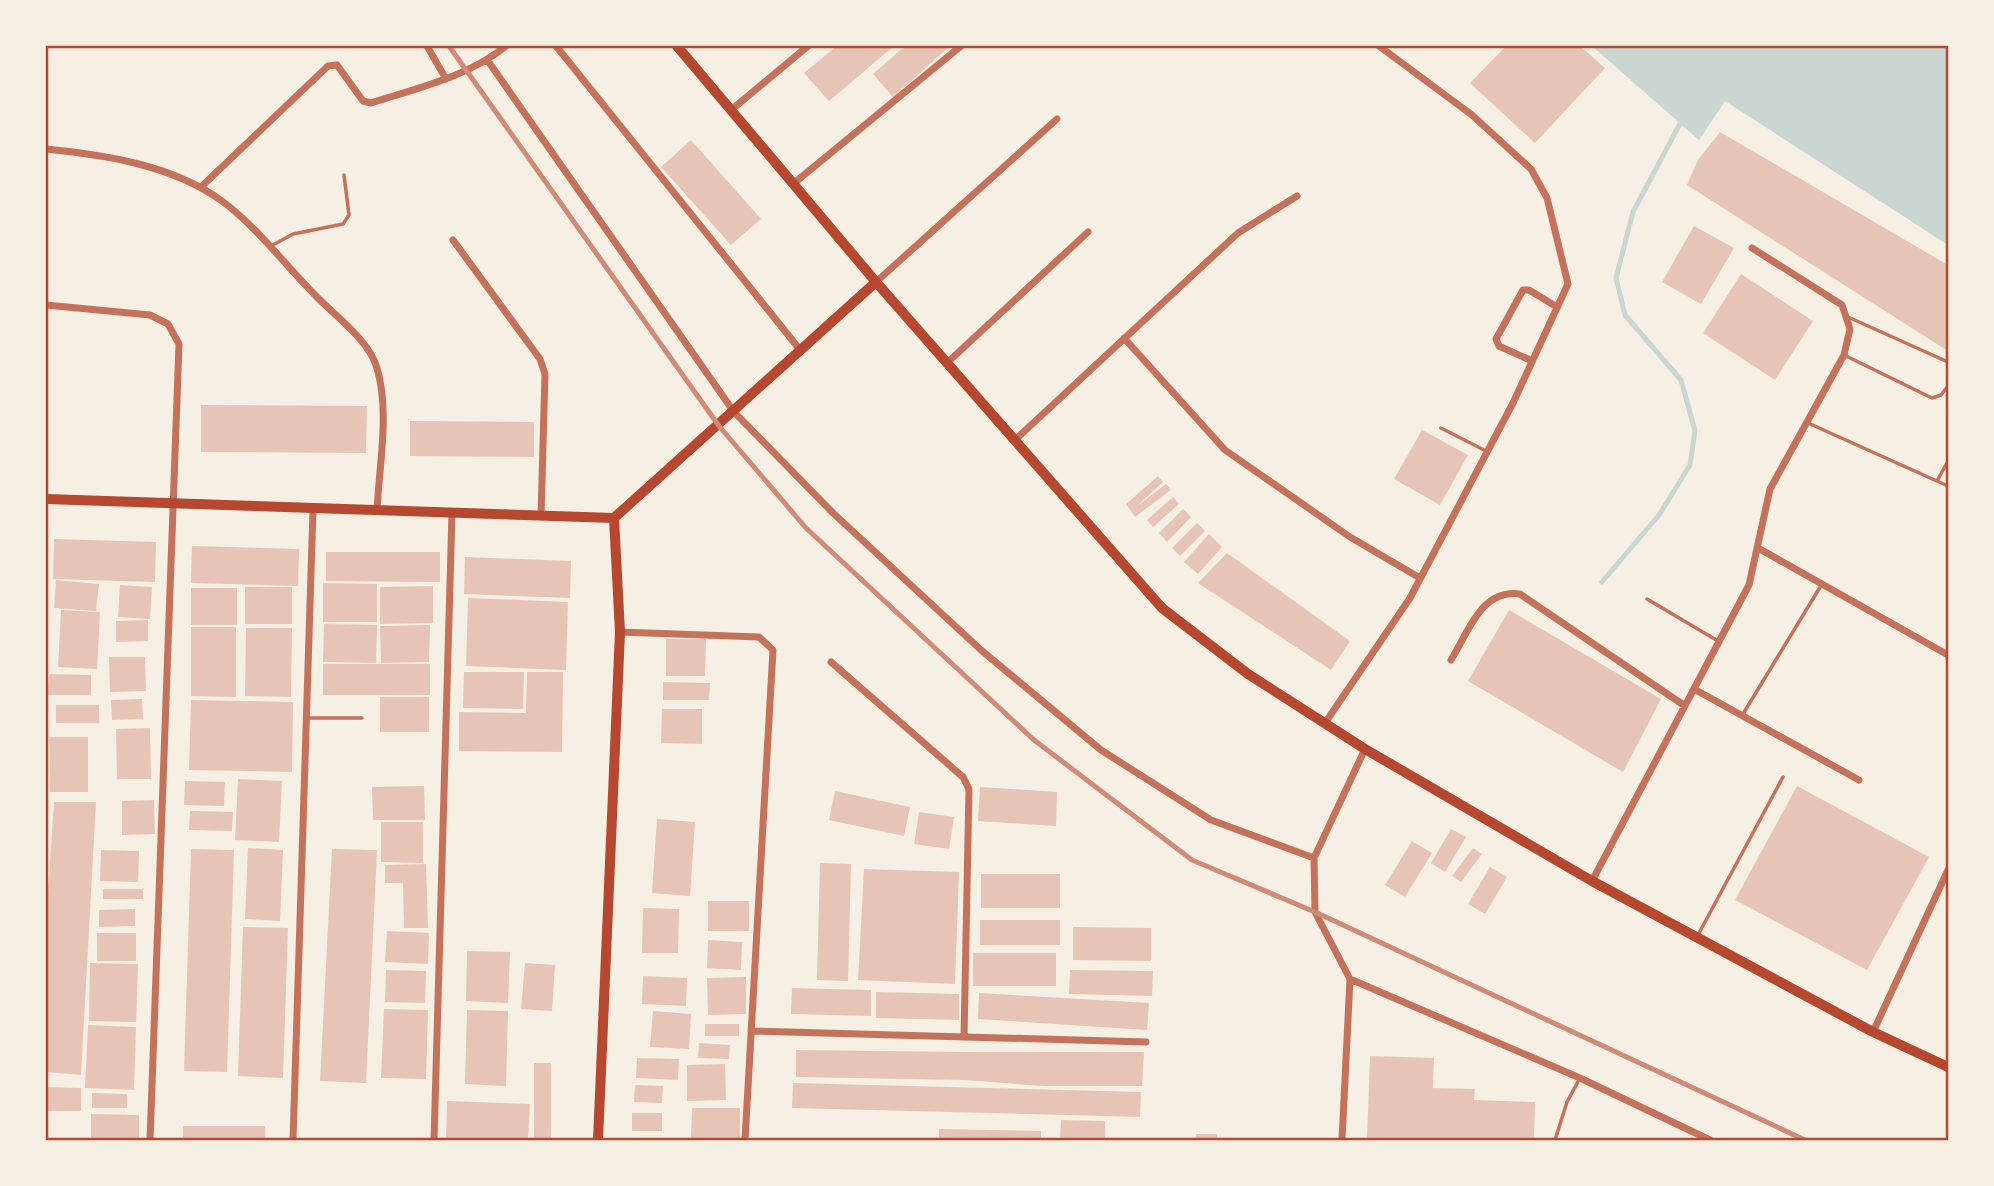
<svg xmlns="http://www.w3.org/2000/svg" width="1994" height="1186" font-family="Manrope,sans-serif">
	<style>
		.water { fill: #c9d6d2 }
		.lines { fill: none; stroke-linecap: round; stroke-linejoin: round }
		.stream { stroke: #c9d6d2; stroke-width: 5 }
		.building { fill: #e6c5b7 }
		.service { stroke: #c5725c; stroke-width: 3.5 }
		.minor { stroke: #c5725c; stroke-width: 7 }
		.secondary { stroke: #b5482f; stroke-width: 10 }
		.rail { stroke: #cf8b77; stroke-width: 5 }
		.neatline { fill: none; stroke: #b5482f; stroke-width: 2.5 }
	</style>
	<rect width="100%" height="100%" fill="#f6efe4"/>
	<!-- water -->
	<path class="water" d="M1592,46H1948V245L1725,101L1699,140Z"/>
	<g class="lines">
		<!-- stream -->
		<path class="stream" d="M1602,582L1659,515L1690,465L1695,431L1681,380L1625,315L1616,278L1633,212L1683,118"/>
	</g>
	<!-- building -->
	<path class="building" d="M837,46H894L829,101L804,73Z
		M905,46H950L893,97L873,74Z
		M1506,46H1580L1605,68L1535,143L1470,83Z
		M1720,132L1948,265V351L1687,185L1698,160Z
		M691,140L761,219L731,245L661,167Z
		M1694,226L1734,248L1701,304L1662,282Z
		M1741,274L1813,321L1775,380L1703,333Z
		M201,405L367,406L366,453L201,452Z
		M410,421L534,422V457L410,456Z
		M1422,430L1468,455L1440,505L1394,479Z
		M1158,476L1163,482L1136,507L1166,484L1171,490L1135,517L1126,504Z
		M1173,497L1179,504L1153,527L1147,520Z
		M1183,509L1191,517L1167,542L1159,533Z
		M1197,523L1205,531L1180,556L1172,548Z
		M1209,534L1222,547L1198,574L1184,562Z
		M54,539L156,542L155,582L53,579Z
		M192,546L299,549L298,586L191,583Z
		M326,552H440V582L326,581Z
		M1227,553L1350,641L1331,670L1198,583Z
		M465,557L571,561L570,598L464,594Z
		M56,580L99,584L96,611L54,608Z
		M323,583L377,584V622H323Z
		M120,585L152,587L150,619L118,617Z
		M433,586V623L380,624V587Z
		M245,587H292V624H245Z
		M191,588H237V625H191Z
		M468,598L568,602L566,670L466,666Z
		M61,610L100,612L97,669L58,667Z
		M1509,610L1661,699L1623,772L1468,681Z
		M148,620V641L116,642V621Z
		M324,624L377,625L376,663L323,662Z
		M430,625L429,662L381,663L380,626Z
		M191,627H236V697L191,696Z
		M246,628H292L291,697L245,696Z
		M666,639H706L705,676H666Z
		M109,657H145L146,691L110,692Z
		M323,664H430V695H323Z
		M464,672H524L523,709L463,708Z
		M527,672H563L562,752L459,751V712L526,713Z
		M49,674L91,675V695H48Z
		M663,682L710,683L709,700H663Z
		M380,697H429V732H380Z
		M142,699L143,719L112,720L111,700Z
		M191,700L293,702L292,772L189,770Z
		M56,705H99V723H56Z
		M662,709H702V744L661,743Z
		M150,728L151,779H117L116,729Z
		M49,737H88V792H50Z
		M238,779L282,781L279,842L235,840Z
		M185,781L225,782L224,806L184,805Z
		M424,786L425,820H373L372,787Z
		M1797,786L1929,857L1867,970L1735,900Z
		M980,787L1057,792L1056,826L978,821Z
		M835,791L910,807L904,836L829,820Z
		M154,800L155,834L122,835V801Z
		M54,802H96L81,1075L46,1072V922Z
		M190,811L233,812L232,831L189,830Z
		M919,812L954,817L949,849L914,844Z
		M657,819L695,822L690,896L652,893Z
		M381,822H423V863L381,862Z
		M1451,829L1466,837L1445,872L1431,863Z
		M1412,841L1432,853L1405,897L1385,885Z
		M248,848L283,850L280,921L245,919Z
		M1473,848L1482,854L1461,882L1452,876Z
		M191,849L234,850L227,1072L184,1071Z
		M332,849L377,850L366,1083L320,1081Z
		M101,850L139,851L138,882L100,881Z
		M820,863L851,864L848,981L817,980Z
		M426,864L428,928H404L403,883H385V865Z
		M1490,867L1507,877L1485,914L1468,904Z
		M864,869L959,872L955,984L858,980Z
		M981,874H1060V908H981Z
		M103,889H143V899H103Z
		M708,901H749V931H708Z
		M643,908L679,909L678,953H642Z
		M135,909V926L99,927V910Z
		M980,920H1060V945H980Z
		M243,927L288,928L283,1078L238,1076Z
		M1073,927L1151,928V961L1073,960Z
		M387,931L429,933L428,964L385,962Z
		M97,933H136V961H97Z
		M708,940L742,942L741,970L707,968Z
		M467,951L510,952L508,1003L466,1001Z
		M973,953H1056V986H973Z
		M90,963L138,964L136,1022L89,1021Z
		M525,963L555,965L552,1011L521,1009Z
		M386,970L426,971L425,1003L385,1002Z
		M1070,970L1153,971L1152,996L1069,994Z
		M643,976L687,978L686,1006L642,1004Z
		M746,977V1014L708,1015L707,978Z
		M792,988L871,990V1016L791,1014Z
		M876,992L959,994V1020L876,1018Z
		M979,993L1149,1003L1147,1030L978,1019Z
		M384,1009L428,1010L426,1079L381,1078Z
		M467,1010L508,1011L506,1086L465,1084Z
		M653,1011L691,1014L689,1049L650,1047Z
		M705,1024H739V1036H705Z
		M88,1025L136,1027L134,1090L85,1088Z
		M699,1043L730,1045L729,1059L698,1058Z
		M796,1050L966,1052H1144L1142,1086H1044L964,1080L796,1077Z
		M1370,1056L1434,1058L1433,1088L1475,1089L1474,1100L1535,1102L1534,1140H1367Z
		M637,1058L679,1059L678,1080L636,1078Z
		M534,1063H551V1140H534Z
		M725,1064L726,1100L687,1101V1065Z
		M793,1083L1141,1092L1140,1117L792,1108Z
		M635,1085L663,1086L662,1103L634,1102Z
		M46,1087L81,1088V1111H46Z
		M92,1093L127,1094V1108H92Z
		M447,1101L530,1104L528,1140H446Z
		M692,1108H740V1140H691Z
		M632,1113H662V1131H632Z
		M91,1114L139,1115V1140H91Z
		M1061,1120L1105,1121V1140H1060Z
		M183,1126H265V1140H183Z
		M939,1129L1041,1131V1140H939Z
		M1196,1134H1217V1140H1196Z"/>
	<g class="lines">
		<!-- service -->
		<path class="service" d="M271,246L293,234L343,224L349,215L344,175
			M1848,317L1948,362
			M1844,355L1932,398L1941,395L1948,386
			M1808,423L1948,486
			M1441,428L1486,451
			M1937,481L1948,461
			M1647,599L1718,641
			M1743,714L1822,584
			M308,718H362
			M1698,935L1783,777
			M1555,1140L1567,1102L1580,1078"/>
		<!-- minor -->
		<path class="minor" d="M427,46L446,79
			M556,46L801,351
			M488,61L734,412L833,513L981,650L1101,750L1211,820L1314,858
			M730,111L808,46
			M46,149C106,155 172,165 222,201C257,227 285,265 316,296C335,316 369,340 377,368C390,412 379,466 377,511
			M793,184L961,46
			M201,187L328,66L337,65L363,101L371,103C417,88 468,77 506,46
			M453,240L540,359L545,374L541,516
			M876,282L1057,119
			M46,305L150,315L168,324L179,344L150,1140
			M1124,338L1225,450L1350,537L1420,578
			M1532,361L1499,346L1496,339L1523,290H1529L1557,307
			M948,362L1088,232
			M1015,440L1238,233L1297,196
			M1758,548L1948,655
			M620,632L759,637L773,650L745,1140
			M1451,660C1469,631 1481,589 1520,594L1685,706
			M831,662L963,777L969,789L964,1037
			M1694,689L1859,780
			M1325,723L1410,598L1513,403L1568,284L1547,198L1531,169L1472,115L1379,46
			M1592,881L1749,585L1770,489L1844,355L1850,329L1842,305L1752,248
			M1350,979L1580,1078L1710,1140
			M752,1031L1146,1042
			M1873,1032L1948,870
			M293,1140L313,510
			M434,1140L452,514
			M1342,1140L1350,979L1315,912L1314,858L1365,749"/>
		<!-- secondary -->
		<path class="secondary" d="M677,46L876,282L1162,608L1248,674L1365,749L1592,881L1873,1032L1948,1067
			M46,499L614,518L876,282
			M598,1140L620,632L614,518"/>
		<!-- rail -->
		<path class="rail" d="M449,46L719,426L806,528L1034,740L1192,860L1315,912L1805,1140"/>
	</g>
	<!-- border -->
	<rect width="1994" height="1186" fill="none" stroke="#f6efe4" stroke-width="94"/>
	<rect x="47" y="47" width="1900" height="1092" class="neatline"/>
</svg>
